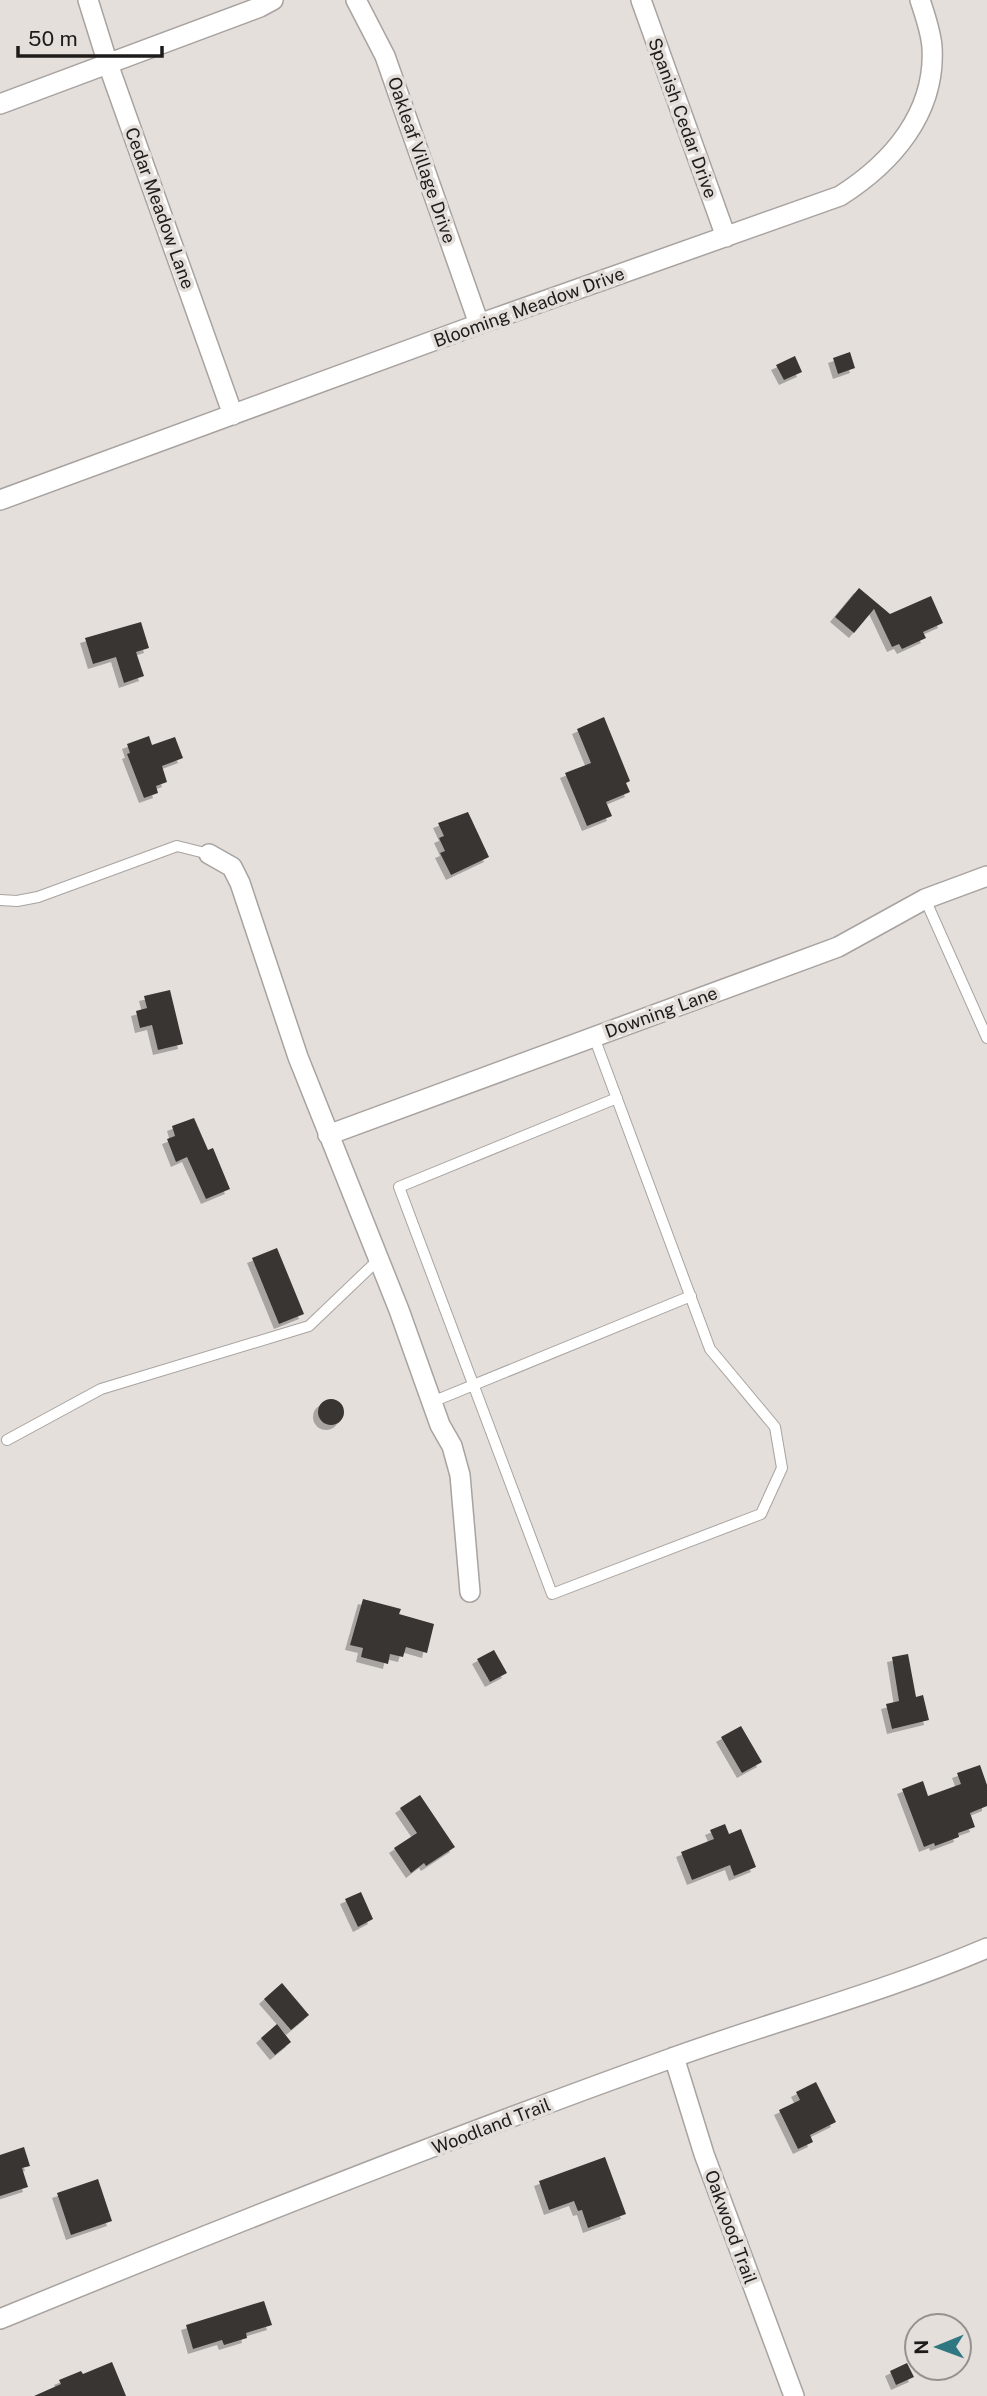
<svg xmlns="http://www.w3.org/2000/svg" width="987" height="2396" font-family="'Public Sans',sans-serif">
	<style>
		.building { fill: #383432; filter: url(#shadow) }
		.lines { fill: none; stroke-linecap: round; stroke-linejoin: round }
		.service-casing { stroke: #a8a3a0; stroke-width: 12 }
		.minor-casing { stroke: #a8a3a0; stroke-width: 22 }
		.service { stroke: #fff; stroke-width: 10 }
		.minor { stroke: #fff; stroke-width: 19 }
		.labels { text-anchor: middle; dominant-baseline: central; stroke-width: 7; stroke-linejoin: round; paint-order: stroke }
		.street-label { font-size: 18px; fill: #1e1c1b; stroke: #e4dfdb }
	</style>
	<defs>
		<filter id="shadow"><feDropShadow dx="-5" dy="5" stdDeviation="0" flood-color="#0004"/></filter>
	</defs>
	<rect width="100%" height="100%" fill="#e4dfdb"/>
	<!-- building -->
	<path class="building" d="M850,352L855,368L838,374L833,358Z
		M795,356L802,372L784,380L776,365Z
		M859,588L890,614L931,596L943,623L923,632L926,638L902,649L899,644L892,647L874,609L854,633L835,617Z
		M141,622L149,648L136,652L144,676L124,683L116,657L93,664L85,638Z
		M604,717L630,781L626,783L630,792L606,802L612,816L587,826L565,773L591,763L577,729Z
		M149,736L152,745L175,737L183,758L162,766L167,782L156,786L158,793L144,798L127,754L130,753L127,744Z
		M468,812L489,857L451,875L440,853L445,851L439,838L444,836L438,823Z
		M170,990L183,1044L158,1050L152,1025L140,1028L136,1011L147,1008L144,996Z
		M194,1118L208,1150L213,1148L230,1189L206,1199L187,1157L176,1162L167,1139L175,1136L172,1126Z
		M277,1248L304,1314L279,1324L252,1258Z
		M318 1412a13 13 0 1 1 26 0a13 13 0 1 1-26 0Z
		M363,1599L401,1609L399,1614L434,1624L427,1653L406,1647L403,1657L390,1654L388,1664L361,1657L363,1648L350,1645Z
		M494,1650L507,1673L490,1682L477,1659Z
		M908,1654L916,1697L923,1695L929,1720L892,1729L886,1704L899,1701L892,1657Z
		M741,1726L762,1762L742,1773L721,1737Z
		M980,1765L987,1785V1806L970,1813L975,1827L958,1833L959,1837L935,1846L934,1843L924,1847L902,1789L923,1781L928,1796L961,1784L957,1773Z
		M420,1795L455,1847L426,1866L424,1863L411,1873L394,1848L417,1833L400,1808Z
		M725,1824L729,1834L741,1829L756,1867L734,1876L730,1865L692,1880L681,1852L714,1839L710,1830Z
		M361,1892L373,1919L358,1927L345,1899Z
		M282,1983L309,2015L291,2030L264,1999Z
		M277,2024L291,2042L275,2055L261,2038Z
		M816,2082L836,2122L810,2135L813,2142L798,2149L779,2110L800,2100L796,2092Z
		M24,2147L30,2166L22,2168L28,2187L0,2196V2155Z
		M605,2157L626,2214L588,2228L582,2210L578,2211L574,2201L549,2210L539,2181Z
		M98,2179L112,2221L71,2235L57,2193Z
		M264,2301L272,2325L246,2333L247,2338L224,2345L222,2340L193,2349L186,2325Z
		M112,2362L126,2396H34L61,2384L59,2380L81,2371L83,2374Z
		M907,2363L914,2377L896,2385L890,2371Z"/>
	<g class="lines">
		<!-- service casing -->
		<g class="service-casing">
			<path id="service" d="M925,899L987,1038
				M0,900L17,901L38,897L177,846L209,854
				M594,1037L710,1349L775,1427L782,1468L761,1514L552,1594L399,1187L617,1098
				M432,1402L691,1296
				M7,1440L101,1389L309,1326L378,1260"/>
		</g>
		<!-- minor casing -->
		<g class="minor-casing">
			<path id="minor" d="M88,0L108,64L233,415
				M356,0L385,56L479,324
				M641,0L726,237
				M0,104L260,7L273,0
				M0,500L479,324L840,196C892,163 936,113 932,47C931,32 925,15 920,0
				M209,854L232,867L240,883L298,1057L399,1310L440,1425L452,1446L460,1475L470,1592
				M328,1135L838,947L925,899L987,876
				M674,2057L704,2154L794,2396
				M0,2319C222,2228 446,2139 672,2058C777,2020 884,1992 987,1948"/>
		</g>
		<!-- service -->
		<use href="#service" class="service"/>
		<!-- minor -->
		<use href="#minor" class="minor"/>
	</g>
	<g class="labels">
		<!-- street labels -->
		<g class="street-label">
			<text transform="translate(683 118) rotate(70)">Spanish Cedar Drive</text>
			<text transform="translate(422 160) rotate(71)">Oakleaf Village Drive</text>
			<text transform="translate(160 208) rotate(70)">Cedar Meadow Lane</text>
			<text transform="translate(529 307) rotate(-20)">Blooming Meadow Drive</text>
			<text transform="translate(661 1012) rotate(-20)">Downing Lane</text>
			<text transform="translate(491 2126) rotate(-21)">Woodland Trail</text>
			<text transform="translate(731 2227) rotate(70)">Oakwood Trail</text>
		</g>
	</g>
	<!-- north arrow -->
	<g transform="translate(938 2347) rotate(269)"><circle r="33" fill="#e4dfdb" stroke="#95918e" stroke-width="2"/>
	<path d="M0-5L12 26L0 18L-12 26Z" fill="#307881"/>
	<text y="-10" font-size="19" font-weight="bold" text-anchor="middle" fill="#1e1c1b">N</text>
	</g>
	<!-- scale -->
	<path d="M18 46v10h144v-10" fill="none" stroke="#1e1c1b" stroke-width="3.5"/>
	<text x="28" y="46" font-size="21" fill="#1e1c1b" stroke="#e4dfdb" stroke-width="5" paint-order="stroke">50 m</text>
</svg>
